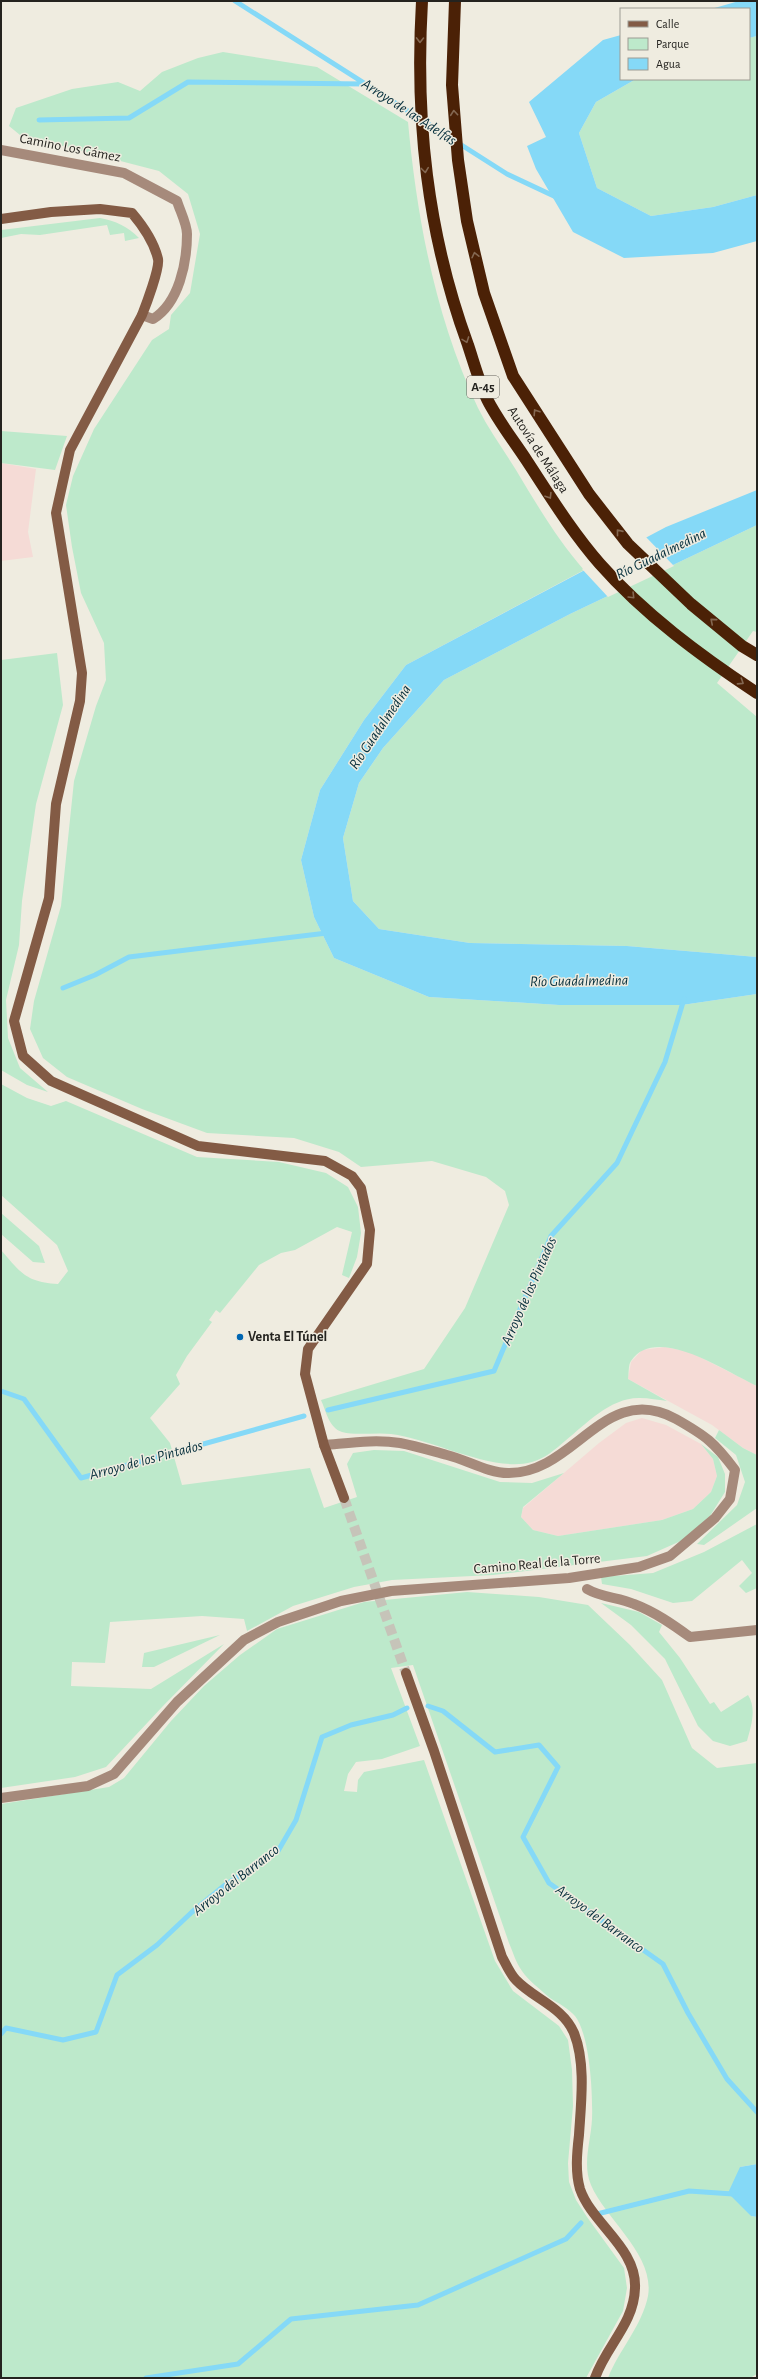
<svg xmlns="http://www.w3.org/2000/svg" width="758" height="2379" font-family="'Alegreya Sans',sans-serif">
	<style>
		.industrial { fill: #f5dbd6 }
		.green { fill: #bde9cb }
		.water { fill: #85d9f7 }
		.pier { fill: #efece0 }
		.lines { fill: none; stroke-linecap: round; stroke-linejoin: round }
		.stream { stroke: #85d9f7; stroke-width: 5 }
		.secondary-tunnel { stroke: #c6c4b9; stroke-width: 10; stroke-dasharray: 10 5; stroke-linecap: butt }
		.lane { stroke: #a68a7b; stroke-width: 10 }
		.street { stroke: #a68a7b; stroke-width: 10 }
		.secondary { stroke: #835b45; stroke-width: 10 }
		.highway { stroke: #4b2106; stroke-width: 12 }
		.oneway { stroke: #846852 }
		.poi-dot { fill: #0066b2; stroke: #efece0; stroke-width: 1.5 }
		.labels { text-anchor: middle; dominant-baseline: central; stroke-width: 3; stroke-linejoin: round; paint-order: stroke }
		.shield { fill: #efece0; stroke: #615f59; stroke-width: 1 }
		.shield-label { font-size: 13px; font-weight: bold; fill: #24231f }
		.street-label { font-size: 14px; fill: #24231f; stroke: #efece0 }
		.poi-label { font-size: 14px; font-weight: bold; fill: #24231f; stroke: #efece0; text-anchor: start }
		.water-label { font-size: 15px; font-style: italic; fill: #07303d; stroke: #efece0 }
	</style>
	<rect width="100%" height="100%" fill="#efece0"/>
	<!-- industrial -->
	<path class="industrial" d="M1,463L36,469L28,532L33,557L1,561Z
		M665,1347L690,1352L757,1386V1455L743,1448L712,1425L628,1379L631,1362L642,1350Z
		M642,1418L666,1425L701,1444L713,1459L717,1476L711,1492L693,1509L662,1520L558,1536L533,1530L521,1517L523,1508L599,1443L626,1423Z"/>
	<!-- green -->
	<path class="green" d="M757,36V195L713,207L651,216L597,188L579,133L596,102L636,79H749V38Z
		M223,52L317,67L408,122C417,220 436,319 478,408C489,430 503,449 516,470C537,505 557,539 584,570L406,665L364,720L320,790L301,860L314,917L334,958L429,997L559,1005H682L757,994V1386C728,1373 656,1323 631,1361C628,1365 629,1374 628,1379L667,1401C658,1400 649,1398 640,1398C611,1397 586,1424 565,1441C556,1449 544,1459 532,1462C492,1473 433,1439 391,1434C375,1432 357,1436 342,1432C329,1428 326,1411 321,1400L424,1369L465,1308L509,1205L505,1191L486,1177L432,1161L361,1167L339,1152L294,1138L207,1133L142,1109L67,1077L43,1058L30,1029L34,1001L61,906L74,781L96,706L106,680L104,643L81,593L72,547L66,505L73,476L94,429L152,340L169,329L171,315L190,293L200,234L188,194L159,171L20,135L9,126L16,108L72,89L118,82L140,91L162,72L198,58Z
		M100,218C116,221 127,226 139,238L125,241L124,233L110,235L107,225L40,235L21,234L1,238V230Z
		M1,431L67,436L55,470L1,463Z
		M757,525V632L753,631L717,683L757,717V957L627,946L470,943L379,929L353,901L343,838L359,783L383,748L444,680L570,614Z
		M57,653L63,705L36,804L22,901L19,945L6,1000L8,1038L20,1068L48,1092L27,1085L1,1070V660Z
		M1,1084L27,1098L51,1106L66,1101L197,1157L279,1162L326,1173L348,1187L358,1207L361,1233L357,1257L349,1278L342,1275L352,1232L337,1227L295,1250L281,1253L259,1265L220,1313L216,1310L209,1320L212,1322L187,1356L176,1375L180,1384L150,1418L170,1443L182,1485L310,1468L324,1508L357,1497L347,1464L353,1453L374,1450L404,1451L500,1482L532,1483L564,1473L523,1507L521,1517L533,1530L558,1536L662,1520L693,1509L711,1492L717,1476L713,1459L701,1444L718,1457L725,1474V1492L710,1516L683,1540L647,1556L493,1575L392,1580L354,1587L293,1606L247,1631L244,1619L202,1616L110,1622L105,1663L72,1662L71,1686L151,1689L224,1644L163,1706L106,1767L75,1777L1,1788V1250C21,1273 26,1282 58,1284L68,1271L57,1245L1,1195Z
		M1,1213L39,1246L45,1263L33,1262L1,1234Z
		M719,1430L743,1448L757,1455V1508L704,1545L697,1544L737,1505L745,1482L736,1455L715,1438Z
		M757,1524V1588L746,1593L739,1586L752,1573L742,1560L692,1601L673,1603L631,1589L602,1584L601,1577L653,1573L704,1552Z
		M467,1592L539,1597L588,1605L630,1645L662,1680L692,1748L717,1768L757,1763V2164L740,2167L751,2216L757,2217V2374L750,2378H608C619,2350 642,2326 648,2296C655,2255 606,2220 591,2185C582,2164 591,2141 592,2119C593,2095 590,2035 575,2016C569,2009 558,2003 550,1998C541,1990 528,1980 522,1971C516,1963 513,1952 509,1943L413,1665L391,1668L420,1746L382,1759L356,1762L348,1774L344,1791L357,1792L358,1780L364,1772L424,1760L495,1961L513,1991L559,2026L568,2040L572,2070L573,2106L568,2163L569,2182L576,2200L587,2217L624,2268L627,2288L623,2311L586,2378H1V1804L109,1787L124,1778L171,1721L204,1686L240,1655L277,1629L364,1602Z
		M601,1603L639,1612L662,1625L659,1632L680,1658L710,1704L714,1702L721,1712L748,1695C757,1709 751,1726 747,1741L730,1746L713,1741L698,1726L665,1659L631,1625Z
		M220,1635L154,1667H142L144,1653Z"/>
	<!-- water -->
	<path class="water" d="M739,1H757V36L749,38V9H711Z
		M621,35V79H636L596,102L579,133L597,188L651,216L713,207L757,195V241L713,253L624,258L573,232L536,169L527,146L546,137L529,102L603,40Z
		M757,490V525L570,614L444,680L383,748L359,783L343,838L353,901L379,929L470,943L627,946L757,957V994L682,1005H559L429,997L334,958L314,917L301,860L320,790L364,720L406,665L666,527Z
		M757,2164V2217L751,2216L728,2193L740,2167Z"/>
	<!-- pier -->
	<path class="pier" d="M645,536L674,566L608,597L582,569Z"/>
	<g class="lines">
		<!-- stream -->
		<path class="stream" d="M235,1L507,174L556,197
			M39,120L129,118L188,82L364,84
			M63,988L95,975L129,957L327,933
			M1,1391L24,1399L81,1478L304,1416
			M328,1410L494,1371L551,1236L617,1163L665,1062L684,999
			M428,1706L443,1711L495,1752L539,1745L558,1767L523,1837L549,1883L663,1964L688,2013L727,2079L757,2112
			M1,2034L6,2028L63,2040L96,2032L117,1975L157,1945L192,1912L225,1885L278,1851L296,1820L322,1737L351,1725L393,1715L407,1708
			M597,2214L689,2191L733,2194
			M146,2378L238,2364L291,2319L418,2305L566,2239L581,2223"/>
		<!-- secondary-tunnel -->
		<path class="secondary-tunnel" d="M344,1498L406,1673"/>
		<!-- lane -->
		<path class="lane" d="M587,1589C602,1598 619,1597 634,1604C655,1612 672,1624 690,1637L757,1630"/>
		<!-- street -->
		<path class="street" d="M1,150L124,173L177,201C180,211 187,224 187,234C187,263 179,303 153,319L142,315
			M1,1798L88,1786L114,1774L177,1702L244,1640L278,1622L341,1601L391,1591L569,1578L639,1567L670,1556L715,1518L730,1499L735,1470C714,1442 706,1436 676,1419C604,1380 575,1474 508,1473C488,1473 467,1460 447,1455C432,1451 416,1446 400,1443C375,1439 349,1443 324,1445"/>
		<!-- secondary -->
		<path class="secondary" d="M1,219L51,212L100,209L132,213C143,226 154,242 158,259C160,268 146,305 142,315L70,450L56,513L82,673L80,701L56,804L49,898L14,1021L23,1056L51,1081L198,1146L325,1161L352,1176L361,1188L370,1230L367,1264L308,1349L305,1374L324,1445L344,1498
			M406,1673L434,1751L502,1957C506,1964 510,1974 516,1980C534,1999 563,2007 574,2033C586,2063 581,2103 579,2135C577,2152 575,2172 580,2189C592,2224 637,2248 635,2288C634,2324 606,2346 595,2378"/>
		<!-- highway -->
		<path class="highway" d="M422,1C415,120 427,233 468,345C474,363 479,382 487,399C498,421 514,441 527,461C550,496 572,532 600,564C644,614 701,656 757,693
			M455,1L452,85L458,160L467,221L484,293L513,376L589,494L628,544L691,604L742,646L757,655"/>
	</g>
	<!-- one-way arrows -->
	<defs><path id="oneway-chevron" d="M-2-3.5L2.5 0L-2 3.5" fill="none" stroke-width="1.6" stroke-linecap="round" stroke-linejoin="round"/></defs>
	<g class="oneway">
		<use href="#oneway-chevron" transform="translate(420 40) rotate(91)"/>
		<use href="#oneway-chevron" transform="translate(454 113) rotate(-95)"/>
		<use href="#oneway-chevron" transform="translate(425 170) rotate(83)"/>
		<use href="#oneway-chevron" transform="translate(475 255) rotate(-103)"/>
		<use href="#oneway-chevron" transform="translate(466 340) rotate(70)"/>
		<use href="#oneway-chevron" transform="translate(536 412) rotate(-123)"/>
		<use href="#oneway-chevron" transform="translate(549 496) rotate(58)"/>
		<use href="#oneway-chevron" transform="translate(619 532) rotate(-129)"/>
		<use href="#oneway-chevron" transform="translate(632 596) rotate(45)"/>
		<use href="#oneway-chevron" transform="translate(713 621) rotate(-140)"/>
		<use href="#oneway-chevron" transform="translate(741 682) rotate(33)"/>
	</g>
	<!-- markers -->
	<circle class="poi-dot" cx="240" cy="1337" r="4"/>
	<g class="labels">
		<!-- shield labels -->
		<rect class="shield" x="467" y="376" width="32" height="22" rx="3"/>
		<g class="shield-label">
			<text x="483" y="387">A-45</text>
		</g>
		<!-- street labels -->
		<g class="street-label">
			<text transform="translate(70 148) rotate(11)">Camino Los Gámez</text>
			<text transform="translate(538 450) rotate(57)">Autovía de Málaga</text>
			<text transform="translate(537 1564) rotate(-5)">Camino Real de la Torre</text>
		</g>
		<!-- poi labels -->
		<g class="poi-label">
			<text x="248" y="1337">Venta El Túnel</text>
		</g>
		<!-- water labels -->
		<g class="water-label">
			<text transform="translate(409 112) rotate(33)">Arroyo de las Adelfas</text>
			<text transform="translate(661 554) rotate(-26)">Río Guadalmedina</text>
			<text transform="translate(380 727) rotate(-56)">Río Guadalmedina</text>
			<text transform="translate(579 981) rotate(-1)">Río Guadalmedina</text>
			<text transform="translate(529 1291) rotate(-66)">Arroyo de los Pintados</text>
			<text transform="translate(146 1460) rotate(-15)">Arroyo de los Pintados</text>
			<text transform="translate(236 1880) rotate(-38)">Arroyo del Barranco</text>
			<text transform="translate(600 1919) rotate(36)">Arroyo del Barranco</text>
		</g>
	</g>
	<!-- border -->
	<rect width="758" height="2379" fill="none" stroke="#24231f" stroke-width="4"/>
	<!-- legend -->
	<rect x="620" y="8" width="130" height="72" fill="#efece0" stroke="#9e9c93"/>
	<rect x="628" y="21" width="20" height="6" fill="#835b45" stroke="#9e9c93"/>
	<text x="656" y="28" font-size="12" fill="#24231f">Calle</text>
	<rect x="628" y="38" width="20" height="12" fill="#bde9cb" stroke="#9e9c93"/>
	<text x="656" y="48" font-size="12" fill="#24231f">Parque</text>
	<rect x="628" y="58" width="20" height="12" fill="#85d9f7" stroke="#9e9c93"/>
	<text x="656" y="68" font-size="12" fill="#24231f">Agua</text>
</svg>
